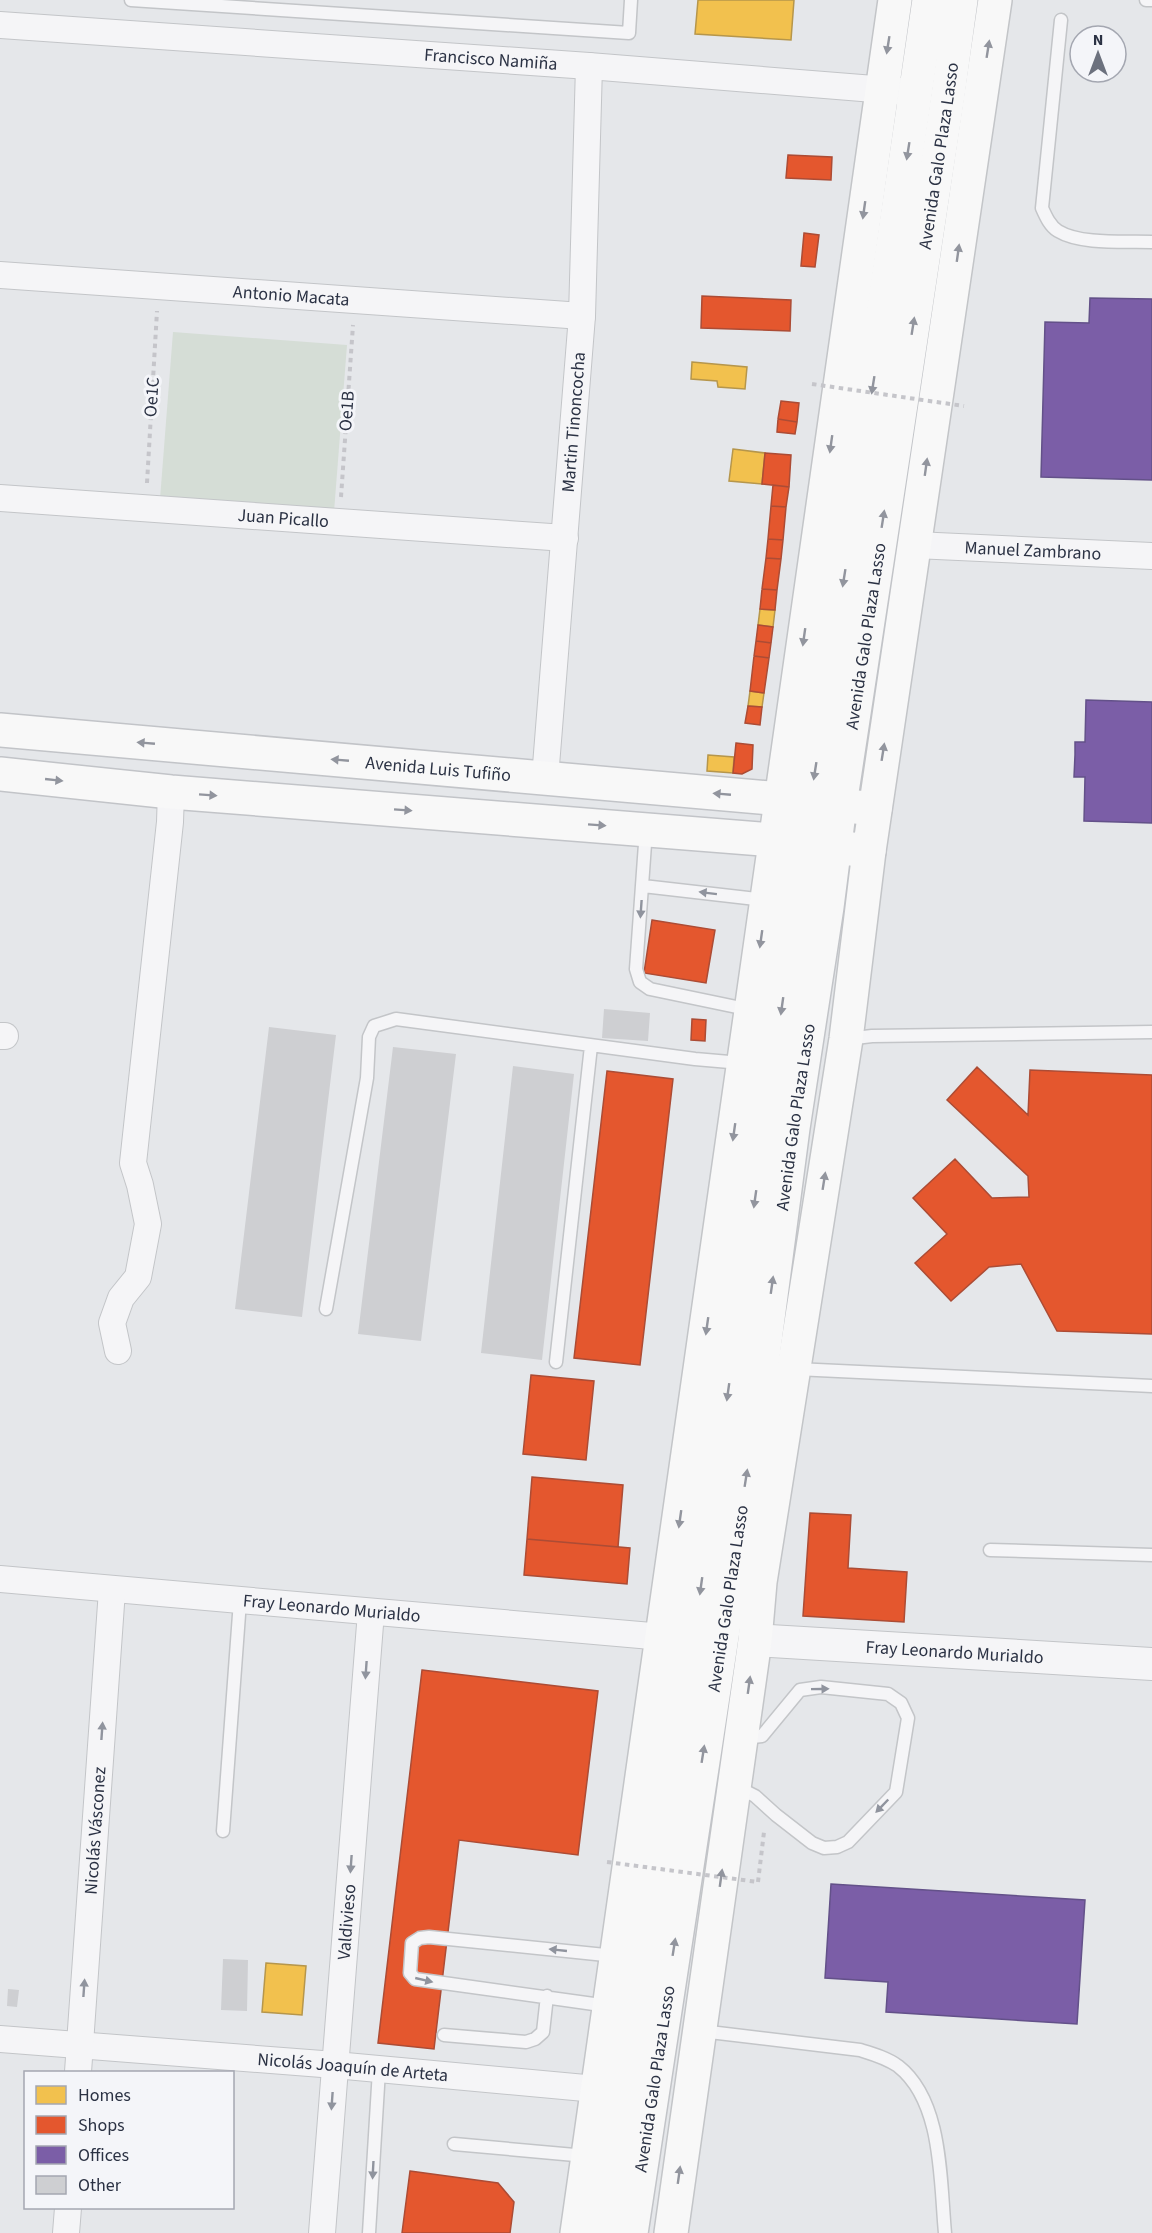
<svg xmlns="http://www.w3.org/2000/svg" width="1152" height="2233" font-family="'Source Sans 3',sans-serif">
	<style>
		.green { fill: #d5ddd6 }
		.homes { fill: #f2c14e; stroke: #b6964b; stroke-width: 1.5 }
		.shops { fill: #e4572e; stroke: #ac4c35; stroke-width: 1.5 }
		.offices { fill: #7b5ea7; stroke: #635189; stroke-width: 1.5 }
		.building { fill: #cecfd2 }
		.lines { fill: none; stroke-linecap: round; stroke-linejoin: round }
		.service-casing { stroke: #c3c5c8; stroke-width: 15 }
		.minor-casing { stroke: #c3c5c8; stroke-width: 28 }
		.tertiary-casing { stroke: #c3c5c8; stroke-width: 34 }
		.secondary-casing { stroke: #c3c5c8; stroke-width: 36 }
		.primary-casing { stroke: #c2c4c8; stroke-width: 36 }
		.path { stroke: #c5c5ca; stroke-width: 4; stroke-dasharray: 4.5 4.5; stroke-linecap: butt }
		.service { stroke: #f5f5f7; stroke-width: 12 }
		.minor { stroke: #f5f5f7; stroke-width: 26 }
		.tertiary { stroke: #f5f5f7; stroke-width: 32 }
		.secondary { stroke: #f8f8f8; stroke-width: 33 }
		.primary { stroke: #f8f8f8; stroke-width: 33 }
		.path-bridge { stroke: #c5c5ca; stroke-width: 4; stroke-dasharray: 4.5 4.5; stroke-linecap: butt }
		.oneway { fill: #92959e }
		.oneway2 { fill: #90949e }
		.labels { text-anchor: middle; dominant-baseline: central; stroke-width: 6; stroke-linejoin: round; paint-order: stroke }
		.street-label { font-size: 18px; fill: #2b3244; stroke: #f4f5f9 }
	</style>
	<rect width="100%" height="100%" fill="#e5e7ea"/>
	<!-- green -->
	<path class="green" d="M173,332L347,345L333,525L159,512Z"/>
	<!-- homes -->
	<path class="homes" d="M698,0H794L791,40L695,34Z
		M692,362L747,367L745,389L718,387L717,381L691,379Z
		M733,449L765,453L762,484L729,481Z
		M760,609L775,610L773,627L758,625Z
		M750,691L764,693L762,707L748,706Z
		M708,755L734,757L733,773L707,771Z
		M266,1963L306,1966L302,2015L262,2012Z"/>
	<!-- shops -->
	<path class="shops" d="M788,155L832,157L831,180L786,178Z
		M804,233L819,235L815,267L801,266Z
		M702,296L791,300L790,331L701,328Z
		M781,401L799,403L797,422L778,419Z
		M778,419L797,422L795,434L777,432Z
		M765,453L791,455L789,487L762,484Z
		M773,485L789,487L786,507L771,506Z
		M771,506L786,507L783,540L768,539Z
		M768,539L783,540L781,559L766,558Z
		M766,558L781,559L777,590L762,589Z
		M762,589L777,590L775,610L760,609Z
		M758,625L773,627L771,643L756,641Z
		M756,641L771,643L769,658L754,656Z
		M754,656L769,658L764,693L750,691Z
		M748,706L762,707L760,725L745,723Z
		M736,743L753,745L752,769L742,774L733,773Z
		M652,920L715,930L706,983L644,973Z
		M692,1019L706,1020L705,1041L691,1040Z
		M977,1067L1028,1115L1030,1070L1152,1075V1334L1057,1331L1021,1264L989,1267L951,1301L915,1263L947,1234L913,1198L955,1159L992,1198L1029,1197L1028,1176L947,1100Z
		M607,1071L673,1079L640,1365L574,1358Z
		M531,1375L594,1381L586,1460L523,1454Z
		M532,1477L623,1485L618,1547L527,1539Z
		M810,1513L851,1515L848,1568L907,1572L904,1622L803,1616Z
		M527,1539L630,1548L627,1584L524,1575Z
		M422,1670L598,1691L578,1855L459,1840L434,2049L378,2043Z
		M410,2171L498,2183L514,2202L510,2233H402Z"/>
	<!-- offices -->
	<path class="offices" d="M1090,298L1152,299V480L1041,477L1045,322L1089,323Z
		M1086,700L1152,702V823L1084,821L1085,777H1074L1075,755V742H1085Z
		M831,1884L1085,1900L1077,2024L886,2012L888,1982L825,1978Z"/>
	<!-- building -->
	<path class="building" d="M604,1009L650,1013L648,1041L602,1038Z
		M269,1027L336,1035L302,1317L235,1309Z
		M393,1047L456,1054L421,1341L358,1334Z
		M513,1066L574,1074L542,1360L481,1353Z
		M223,1959L248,1960L247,2011L221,2010Z
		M8,1989L19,1990L17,2007L7,2006Z"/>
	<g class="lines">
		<!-- service casing -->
		<g class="service-casing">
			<path id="service" d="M131,0L629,33L631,0
				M1146,0H1152
				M1061,20L1042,208C1046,217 1050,226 1058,231C1081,245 1125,241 1152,242
				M646,830L636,969L640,982L650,989L751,1010
				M643,886L765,900
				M847,1039L872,1036L1152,1032
				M326,1309L367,1078L369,1037L374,1026L396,1019L695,1059L741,1063
				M556,1362L591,1046
				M796,1369L1152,1386
				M990,1550L1152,1555
				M735,1786L755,1796L776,1815L812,1843L824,1848L837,1847L848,1842L896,1792L908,1718L901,1703L888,1694L821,1687L800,1690L762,1736L743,1738
				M223,1831L240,1601
				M608,2006L415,1979L410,1973L412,1943L420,1938L429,1937L615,1956
				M701,2031L860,2050C873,2054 887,2058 898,2066C943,2101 940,2181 945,2233
				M444,2035L526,2042L535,2039L543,2032L547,1996
				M454,2144L586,2156
				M369,2233L379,2070"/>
		</g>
		<!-- minor casing -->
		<g class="minor-casing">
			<g id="minor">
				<path id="s1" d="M0,25L589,66L899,91"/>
				<path id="s2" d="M0,275L582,316"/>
				<path id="s3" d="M0,498L565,538"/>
				<path id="s4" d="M915,545L1152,556"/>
				<path id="s5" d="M545,778L582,316L589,66"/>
				<path d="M0,1036H5"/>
				<path d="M118,1351L112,1323L121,1298L138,1277L148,1224L140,1185L133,1163L170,822L171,792"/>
				<path id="s6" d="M0,1579L663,1637"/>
				<path id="s7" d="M0,2039L335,2065L596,2089"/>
				<path id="s8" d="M78,2072L112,1590"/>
				<path d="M66,2233L68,2208"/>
				<path id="s9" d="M322,2233L371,1612"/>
			</g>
		</g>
		<!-- tertiary casing -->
		<g class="tertiary-casing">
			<g id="tertiary">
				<path id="s10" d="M755,1640L1152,1664"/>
			</g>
		</g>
		<!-- secondary casing -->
		<g class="secondary-casing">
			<path id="secondary" d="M577,2233L895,0
				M671,2233L755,1640L760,1582L846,1039L869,851L995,0"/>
		</g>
		<!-- primary casing -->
		<g class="primary-casing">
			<g id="primary">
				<path id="s11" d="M0,730L781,799L875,809"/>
				<path d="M0,774L171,792L774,840L869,851"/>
				<path d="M605,2233L679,1740L811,802L929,0"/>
				<path id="s12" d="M631,2233L752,1440L793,1128L827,907L840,805L948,95L961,0"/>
			</g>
		</g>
		<!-- path -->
		<path class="path" d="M147,483L157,311
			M341,497L353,325
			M758,1882L764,1832"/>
		<!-- service -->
		<use href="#service" class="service"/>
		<!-- minor -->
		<use href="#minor" class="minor"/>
		<!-- tertiary -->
		<use href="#tertiary" class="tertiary"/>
		<!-- secondary -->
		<use href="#secondary" class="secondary"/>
		<!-- primary -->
		<use href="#primary" class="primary"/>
		<!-- path-bridge -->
		<path class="path-bridge" d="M812,384L964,406
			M607,1862L758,1882"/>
	</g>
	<!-- one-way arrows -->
	<defs><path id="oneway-solid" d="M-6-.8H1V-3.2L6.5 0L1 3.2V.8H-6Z" transform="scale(1.5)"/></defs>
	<g class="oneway">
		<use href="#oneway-solid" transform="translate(888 45) rotate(99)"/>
		<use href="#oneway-solid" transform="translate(988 49) rotate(-81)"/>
		<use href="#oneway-solid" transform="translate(908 151) rotate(99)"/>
		<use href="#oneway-solid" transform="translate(864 210) rotate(98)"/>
		<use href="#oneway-solid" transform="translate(958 253) rotate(-82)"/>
		<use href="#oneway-solid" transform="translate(913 326) rotate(-81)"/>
		<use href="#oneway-solid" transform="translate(873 385) rotate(99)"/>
		<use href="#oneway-solid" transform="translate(831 444) rotate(98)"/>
		<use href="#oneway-solid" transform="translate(926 467) rotate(-82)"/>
		<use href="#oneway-solid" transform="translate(883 519) rotate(-81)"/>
		<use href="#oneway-solid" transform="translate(844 578) rotate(99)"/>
		<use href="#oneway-solid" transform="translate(804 637) rotate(98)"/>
		<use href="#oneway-solid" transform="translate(146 743) rotate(-175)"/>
		<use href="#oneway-solid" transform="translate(883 752) rotate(-81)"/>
		<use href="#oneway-solid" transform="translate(340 760) rotate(-175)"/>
		<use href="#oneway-solid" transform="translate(815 771) rotate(99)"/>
		<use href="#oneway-solid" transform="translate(54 780) rotate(6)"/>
		<use href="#oneway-solid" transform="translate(722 794) rotate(-175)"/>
		<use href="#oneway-solid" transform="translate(208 795) rotate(4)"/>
		<use href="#oneway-solid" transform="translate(403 810) rotate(4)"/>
		<use href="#oneway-solid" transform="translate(597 825) rotate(4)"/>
		<use href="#oneway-solid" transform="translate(761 939) rotate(98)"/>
		<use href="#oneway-solid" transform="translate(782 1006) rotate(98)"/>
		<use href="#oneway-solid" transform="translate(734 1132) rotate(98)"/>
		<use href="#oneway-solid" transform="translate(824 1181) rotate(-81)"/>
		<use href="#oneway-solid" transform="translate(755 1199) rotate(98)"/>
		<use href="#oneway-solid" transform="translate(772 1285) rotate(-82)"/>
		<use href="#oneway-solid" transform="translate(707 1326) rotate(98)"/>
		<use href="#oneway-solid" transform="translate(728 1392) rotate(98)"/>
		<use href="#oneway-solid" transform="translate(746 1478) rotate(-81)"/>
		<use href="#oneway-solid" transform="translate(680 1519) rotate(98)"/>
		<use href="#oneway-solid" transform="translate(701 1586) rotate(98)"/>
		<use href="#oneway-solid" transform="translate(749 1685) rotate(-82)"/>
		<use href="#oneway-solid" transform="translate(703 1754) rotate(-81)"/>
		<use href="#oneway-solid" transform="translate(721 1878) rotate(-82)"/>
		<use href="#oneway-solid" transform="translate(674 1947) rotate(-81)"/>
		<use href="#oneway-solid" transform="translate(679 2175) rotate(-82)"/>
	</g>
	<g class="oneway2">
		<use href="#oneway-solid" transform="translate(708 893) rotate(-173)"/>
		<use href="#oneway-solid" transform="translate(641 909) rotate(94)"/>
		<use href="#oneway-solid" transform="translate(366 1670) rotate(94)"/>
		<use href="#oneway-solid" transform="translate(820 1689) rotate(-1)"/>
		<use href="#oneway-solid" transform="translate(102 1731) rotate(-86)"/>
		<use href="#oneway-solid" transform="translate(882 1806) rotate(134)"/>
		<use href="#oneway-solid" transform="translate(351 1864) rotate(94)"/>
		<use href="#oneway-solid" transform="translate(558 1950) rotate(-174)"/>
		<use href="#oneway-solid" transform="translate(424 1980) rotate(13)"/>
		<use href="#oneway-solid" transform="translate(84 1988) rotate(-86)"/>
		<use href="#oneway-solid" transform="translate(332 2101) rotate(94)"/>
		<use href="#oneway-solid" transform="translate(373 2170) rotate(93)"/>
	</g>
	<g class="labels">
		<!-- street labels -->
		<g class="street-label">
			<text stroke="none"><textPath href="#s1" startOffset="492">Francisco Namiña</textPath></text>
			<text stroke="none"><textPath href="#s12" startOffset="2100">Avenida Galo Plaza Lasso</textPath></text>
			<text stroke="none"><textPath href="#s2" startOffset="292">Antonio Macata</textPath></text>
			<text transform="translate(152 397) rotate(-86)">Oe1C</text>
			<text transform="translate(347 411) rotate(-86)">Oe1B</text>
			<text stroke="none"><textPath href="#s5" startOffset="357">Martin Tinoncocha</textPath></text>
			<text stroke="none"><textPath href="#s3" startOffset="284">Juan Picallo</textPath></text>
			<text stroke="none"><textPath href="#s4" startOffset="118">Manuel Zambrano</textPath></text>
			<text stroke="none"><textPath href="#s12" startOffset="1614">Avenida Galo Plaza Lasso</textPath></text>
			<text stroke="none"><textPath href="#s11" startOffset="440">Avenida Luis Tufiño</textPath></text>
			<text stroke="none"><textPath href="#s12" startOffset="1128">Avenida Galo Plaza Lasso</textPath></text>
			<text stroke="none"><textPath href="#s12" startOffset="642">Avenida Galo Plaza Lasso</textPath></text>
			<text stroke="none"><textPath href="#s6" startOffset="333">Fray Leonardo Murialdo</textPath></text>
			<text stroke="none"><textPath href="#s10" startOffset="200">Fray Leonardo Murialdo</textPath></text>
			<text stroke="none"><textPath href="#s8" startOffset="242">Nicolás Vásconez</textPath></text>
			<text stroke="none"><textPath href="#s9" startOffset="312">Valdivieso</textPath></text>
			<text stroke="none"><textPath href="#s7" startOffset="354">Nicolás Joaquín de Arteta</textPath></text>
			<text stroke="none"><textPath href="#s12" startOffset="156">Avenida Galo Plaza Lasso</textPath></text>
		</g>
	</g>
	<!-- legend -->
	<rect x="24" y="2071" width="210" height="138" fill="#f4f5f9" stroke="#a4a7b1" stroke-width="1.5"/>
	<rect x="36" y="2086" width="30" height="18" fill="#f2c14e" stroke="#a4a7b1" stroke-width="1.5"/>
	<text x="78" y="2101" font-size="18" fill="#2b3244">Homes</text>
	<rect x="36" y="2116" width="30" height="18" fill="#e4572e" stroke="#a4a7b1" stroke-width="1.5"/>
	<text x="78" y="2131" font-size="18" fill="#2b3244">Shops</text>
	<rect x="36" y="2146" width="30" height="18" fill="#7b5ea7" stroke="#a4a7b1" stroke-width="1.5"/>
	<text x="78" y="2161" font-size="18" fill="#2b3244">Offices</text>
	<rect x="36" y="2176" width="30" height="18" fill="#cecfd2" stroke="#a4a7b1" stroke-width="1.5"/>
	<text x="78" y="2191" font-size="18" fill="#2b3244">Other</text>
	<!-- north arrow -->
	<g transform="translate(1098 54)"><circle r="28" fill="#f4f5f9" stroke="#a4a7b1" stroke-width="1.5"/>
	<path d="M0-4.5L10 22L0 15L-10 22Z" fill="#6c717e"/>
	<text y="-9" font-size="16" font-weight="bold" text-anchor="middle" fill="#2b3244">N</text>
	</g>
</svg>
